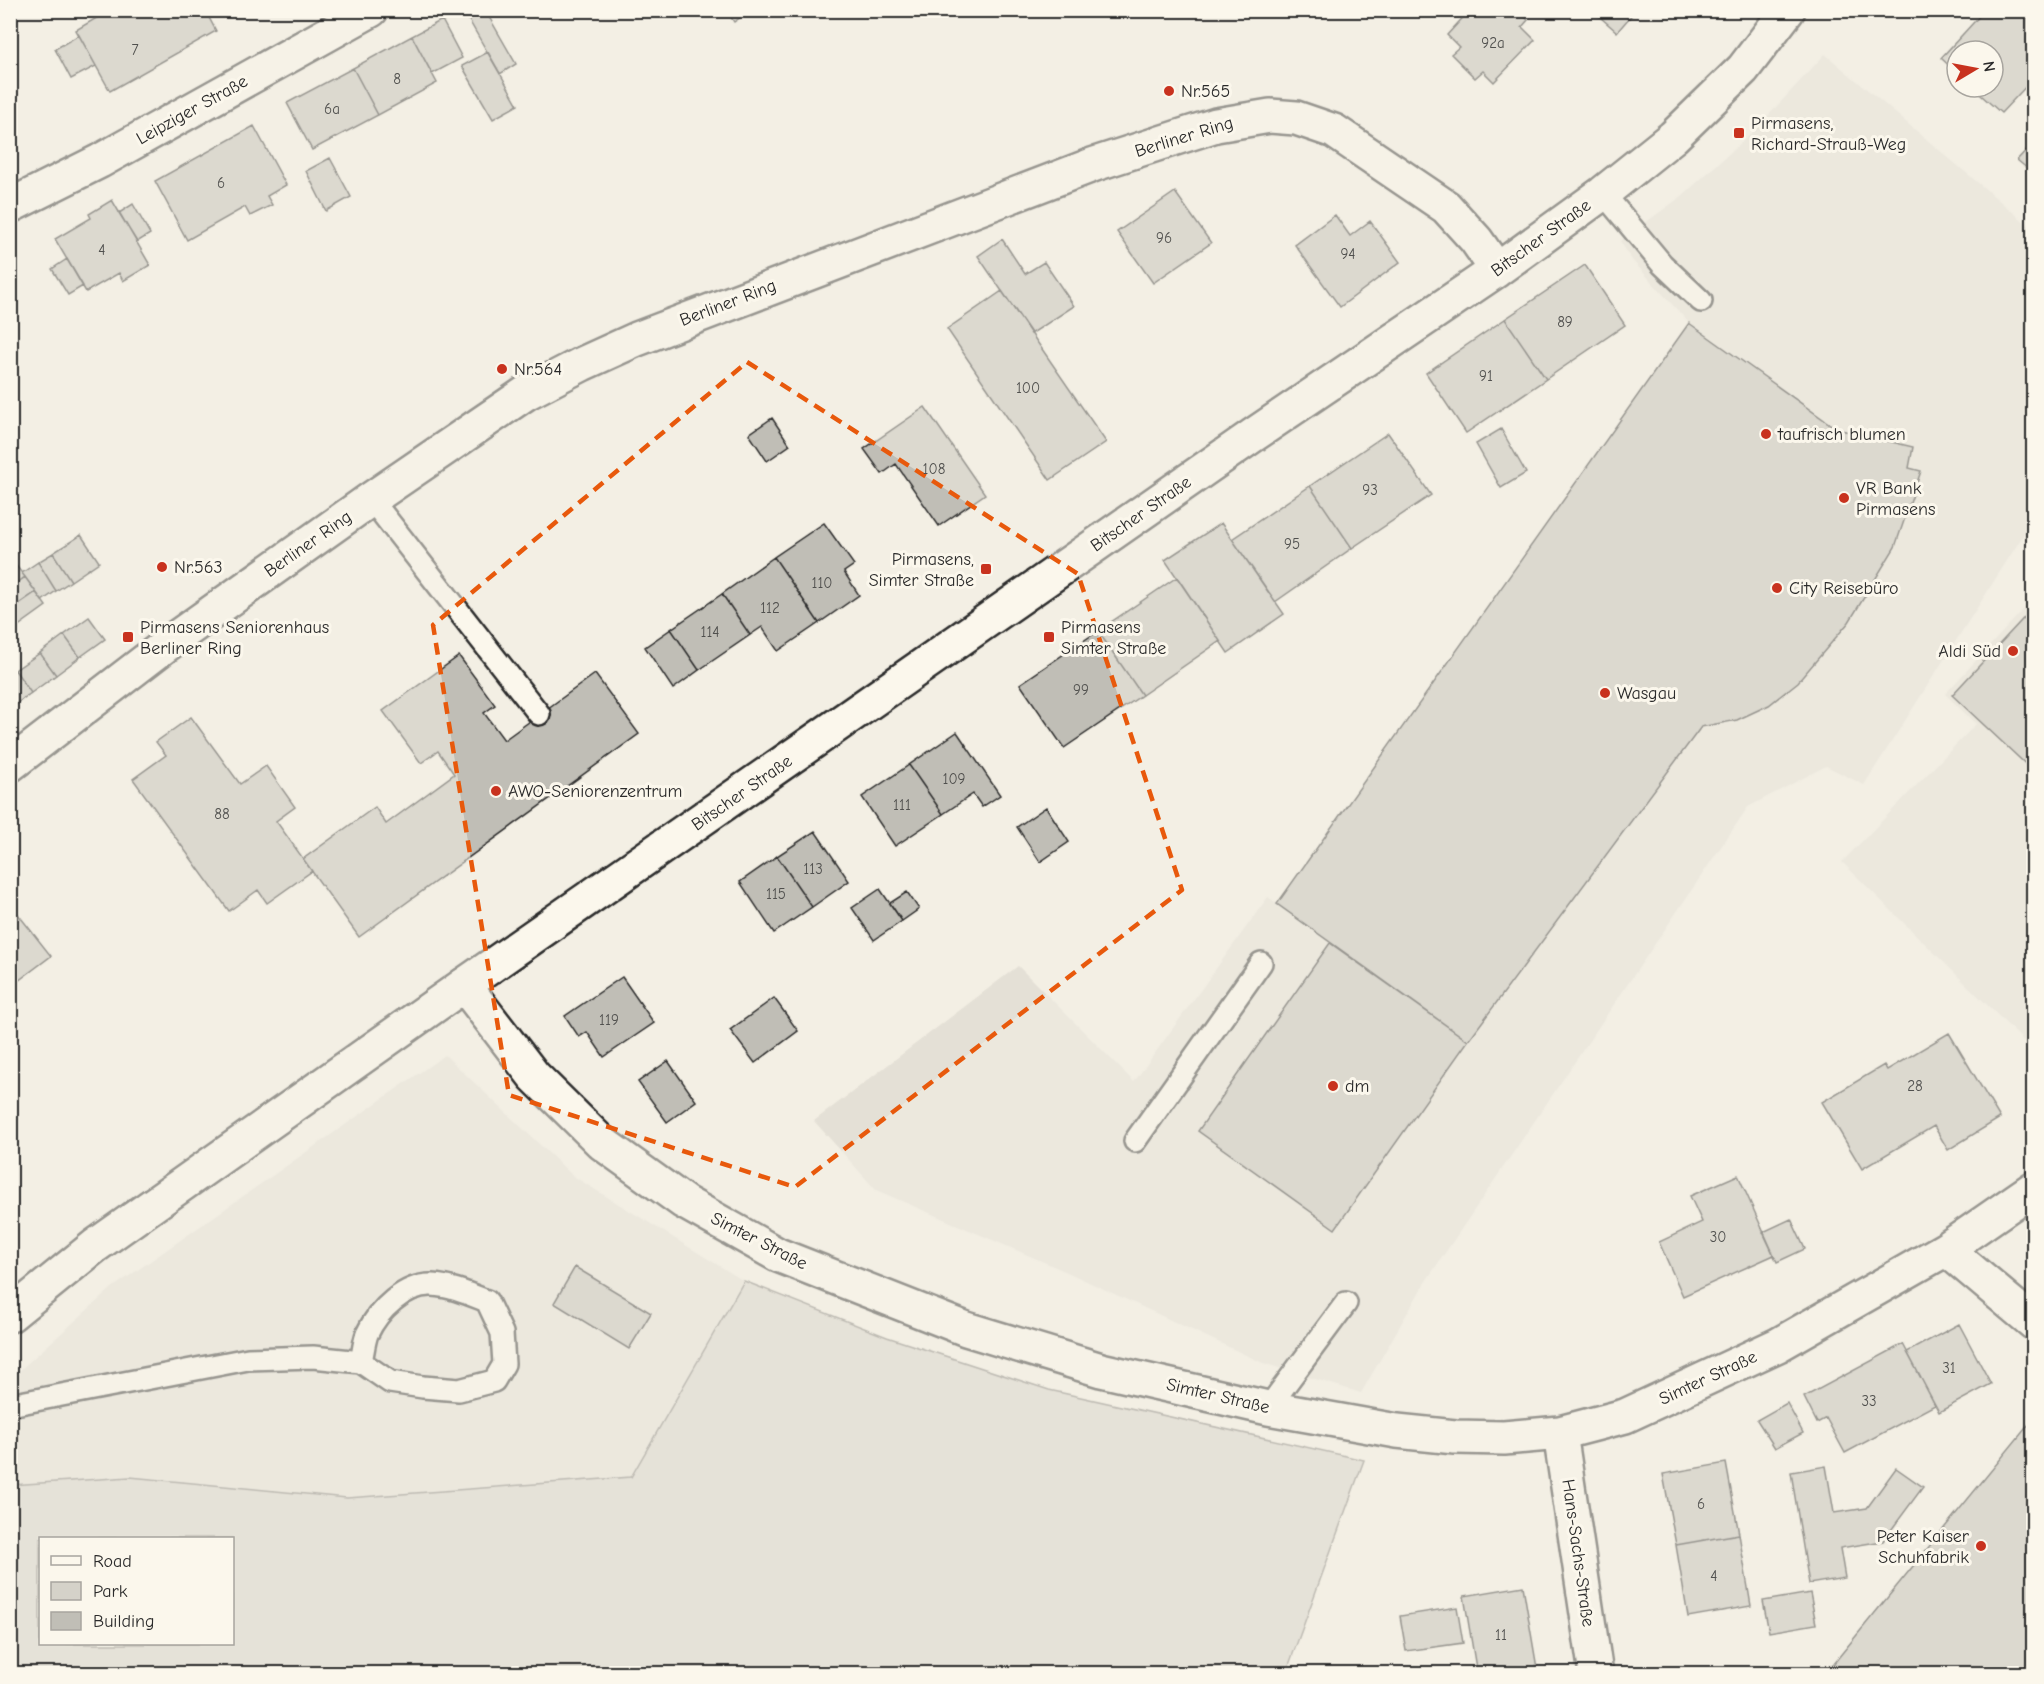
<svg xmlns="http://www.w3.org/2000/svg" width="2044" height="1684" font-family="'Comic Neue',sans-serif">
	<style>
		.built { fill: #e4e0d6 }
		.green { fill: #d5d2c9; stroke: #807e7a; stroke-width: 1.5; fill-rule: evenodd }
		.building { fill: #c0beb6; stroke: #2b2b2b; stroke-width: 1.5 }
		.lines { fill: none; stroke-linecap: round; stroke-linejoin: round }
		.lane-casing { stroke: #2b2b2b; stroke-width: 26 }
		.street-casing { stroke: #2b2b2b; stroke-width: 38 }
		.secondary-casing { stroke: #2b2b2b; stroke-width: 38 }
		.lane { stroke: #fbf7ec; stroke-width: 21 }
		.street { stroke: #fbf7ec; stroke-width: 33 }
		.secondary { stroke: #fbf7ec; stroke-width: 33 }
		.marked { fill: none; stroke: #e8590c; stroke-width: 4.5; stroke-dasharray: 12 8; stroke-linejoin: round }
		.poi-dot { fill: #c8321e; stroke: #fbf7ec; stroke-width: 2 }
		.labels { text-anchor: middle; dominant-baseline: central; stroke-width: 6; stroke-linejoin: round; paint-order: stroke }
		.number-label { font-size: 15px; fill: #50504e }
		.poi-label { font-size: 18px; fill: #2b2b2b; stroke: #fbf7ec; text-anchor: start }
		.street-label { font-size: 18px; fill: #2b2b2b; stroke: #fbf7ec }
	</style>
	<rect width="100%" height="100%" fill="#f3efe4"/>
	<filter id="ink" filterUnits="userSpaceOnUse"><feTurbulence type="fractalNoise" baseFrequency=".0167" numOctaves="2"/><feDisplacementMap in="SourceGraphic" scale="12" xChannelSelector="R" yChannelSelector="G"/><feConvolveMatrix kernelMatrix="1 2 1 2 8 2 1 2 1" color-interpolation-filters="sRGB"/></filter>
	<g filter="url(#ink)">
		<!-- built -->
		<path class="built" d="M1825,54L2033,229V520L1864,785L1826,766L1748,807L1424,1284L1361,1393L1263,1363L1067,1272L876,1190L814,1121L1018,966L1134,1082L1268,897L1278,904L1689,323L1632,260L1620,241L1682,196L1753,132Z
			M2033,599V1050L1842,862L1976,724L1945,694Z
			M445,1055L573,1176L744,1281L631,1477L347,1498L130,1477L11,1485L10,1379L112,1288Z"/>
		<!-- green -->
		<path class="green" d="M744,1281L887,1337L1049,1390L1364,1460L1286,1673H11V1485L130,1477L347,1498L631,1477ZM40,1538H232V1644H40Z"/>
		<!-- building -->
		<path class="building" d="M110,10H205L216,31L110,91L76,30Z
			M474,10H485L516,64L500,74L466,15Z
			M726,10H751L734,22Z
			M1470,10H1517L1528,20L1522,27L1535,40L1494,82L1483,71L1475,78L1451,54L1459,47L1447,35Z
			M1592,10H1636L1617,32Z
			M1985,10H2034V78L2001,113L1972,87H1993V51H1957V73L1941,58Z
			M442,20L462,58L432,74L412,36Z
			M79,35L96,66L71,79L55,49Z
			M412,36L437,83L378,115L353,68Z
			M488,52L518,105L493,119L462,66Z
			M353,68L378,115L312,150L287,103Z
			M254,126L286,185L267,196L272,205L250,216L245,207L187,240L155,181Z
			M2034,142V174L2017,160Z
			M330,158L351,197L326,211L306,171Z
			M1175,192L1211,243L1153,283L1117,232Z
			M112,200L150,265L123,281L119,273L86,292L55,239L91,218L89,214Z
			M133,204L150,234L137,242L119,213Z
			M1335,215L1350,236L1370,221L1400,262L1340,307L1295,245Z
			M1002,239L1025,274L1044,262L1074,306L1031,334L978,256Z
			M67,259L83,286L68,295L52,269Z
			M1585,265L1625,325L1546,379L1505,319Z
			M1002,291L1106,442L1050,480L947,329Z
			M1505,319L1546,379L1466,433L1426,373Z
			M1689,323L1837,429L1913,447L1909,468L1921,471L1895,547L1849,622L1798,682L1769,705L1737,720L1701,727L1468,1041L1277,904Z
			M925,407L985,494L939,526L896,464L882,474L864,449Z
			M772,418L790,445L767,461L749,434Z
			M1501,429L1526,473L1501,488L1476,444Z
			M1388,433L1431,495L1352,548L1310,486Z
			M1310,486L1352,548L1275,602L1232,539Z
			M824,523L854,565L844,572L859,595L819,623L774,557Z
			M1221,523L1284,614L1228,653L1165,560Z
			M81,535L99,562L71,581L53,553Z
			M53,553L71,581L56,591L38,562Z
			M774,557L819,623L778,651L762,627L750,635L722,594Z
			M38,562L56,591L42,601L22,573Z
			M14,563L25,577L10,588V565Z
			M25,577L36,592L10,610V588Z
			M1177,577L1220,641L1142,695L1098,631Z
			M36,592L46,606L17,627L10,617V610Z
			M722,594L750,635L699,670L671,629Z
			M2034,607V772L1952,695Z
			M89,617L105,639L80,657L64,635Z
			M671,629L699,670L673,689L645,647Z
			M1098,631L1142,695L1064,748L1020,684Z
			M64,635L80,657L56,675L40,653Z
			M40,653L56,675L31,693L15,670Z
			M459,656L495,705L484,713L504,740L595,674L639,734L359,937L303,859L375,807L386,824L454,774L438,751L421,763L383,711Z
			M15,670L31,693L10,708V674Z
			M191,717L240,784L266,766L295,807L276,821L312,871L267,903L258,890L229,911L133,779L166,755L156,742Z
			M957,732L1000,795L982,807L973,794L943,814L909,765Z
			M909,765L943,814L895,846L862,797Z
			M1046,807L1069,842L1040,862L1017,827Z
			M815,831L849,881L812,907L777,856Z
			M777,856L812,907L774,933L740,882Z
			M880,889L902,921L874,940L852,908Z
			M907,892L919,909L902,921L890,903Z
			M10,904L51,956L10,987Z
			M1330,943L1468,1041L1335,1229L1198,1131Z
			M622,977L654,1023L604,1057L587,1032L579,1037L565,1016Z
			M774,998L798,1031L755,1063L730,1030Z
			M1949,1033L2000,1118L1948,1150L1934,1126L1862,1169L1822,1102L1884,1065L1887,1070Z
			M668,1061L696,1101L667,1122L638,1082Z
			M1738,1175L1774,1255L1683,1296L1659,1242L1702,1222L1690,1196Z
			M1791,1219L1805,1249L1777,1262L1763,1232Z
			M575,1267L651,1313L629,1349L554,1303Z
			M1959,1324L1991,1384L1939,1412L1907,1352Z
			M1903,1344L1935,1405L1845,1453L1826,1418L1817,1423L1804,1397Z
			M1787,1403L1803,1433L1775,1448L1757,1420Z
			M2034,1418V1674H1825Z
			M1726,1463L1739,1534L1676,1545L1663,1474Z
			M1826,1466L1834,1513L1867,1508L1896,1468L1923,1487L1883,1541L1840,1548L1845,1578L1809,1584L1791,1472Z
			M1739,1534L1751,1606L1688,1617L1676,1545Z
			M1523,1586L1538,1674H1477L1464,1596Z
			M1810,1593L1816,1624L1769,1632L1763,1601Z
			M1457,1607L1463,1643L1406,1651L1400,1616Z"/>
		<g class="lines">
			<!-- lane casing -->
			<g class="lane-casing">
				<path id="lane" d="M1603,193L1662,264L1701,301
					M371,499L539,714
					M1135,1141L1261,963
					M10,1405L248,1359L313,1357L361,1362L390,1382L423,1387L459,1390L494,1381L504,1364L502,1333L487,1301C469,1294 451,1286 432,1285C405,1284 378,1310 367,1334C364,1342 363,1353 361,1362
					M1268,1408L1346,1303"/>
			</g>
			<!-- street casing -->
			<g class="street-casing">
				<path id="street" d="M10,206L100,161L371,10
					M464,985L534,1076L602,1143L684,1202L778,1255L966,1329L1101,1370L1268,1408L1397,1431L1455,1437L1504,1438L1560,1433L1625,1416L1778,1345L1946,1249L2034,1188
					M1946,1249L2034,1323
					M1560,1433L1596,1674"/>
			</g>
			<!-- secondary casing -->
			<g class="secondary-casing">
				<path id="secondary" d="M10,765L166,645L371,499L526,393L582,364L637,339L1095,164L1216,125L1270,116L1296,118L1334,131L1446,207L1476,240L1497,270
					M10,1315L95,1246L464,985L1252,436L1497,270L1603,193L1673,137L1743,69L1788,10"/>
			</g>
			<!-- lane -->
			<use href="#lane" class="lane"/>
			<!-- street -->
			<use href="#street" class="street"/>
			<!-- secondary -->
			<use href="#secondary" class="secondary"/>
		</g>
	</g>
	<!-- marked area -->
	<path d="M0 0H2044V1684H0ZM747,362L1078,574L1182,890L795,1187L509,1095L433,625Z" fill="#f3efe4" fill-opacity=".55" fill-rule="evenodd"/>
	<path class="marked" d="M747,362L1078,574L1182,890L795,1187L509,1095L433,625Z"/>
	<!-- markers -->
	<g class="poi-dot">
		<circle cx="1169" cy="91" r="6"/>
		<rect x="1733" y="127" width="12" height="12" rx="3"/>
		<circle cx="502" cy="369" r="6"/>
		<circle cx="1766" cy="434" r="6"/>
		<circle cx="1844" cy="498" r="6"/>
		<circle cx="162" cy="567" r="6"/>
		<rect x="980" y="563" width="12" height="12" rx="3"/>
		<circle cx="1777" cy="588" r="6"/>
		<rect x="122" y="631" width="12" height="12" rx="3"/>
		<rect x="1043" y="631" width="12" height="12" rx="3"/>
		<circle cx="2013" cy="651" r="6"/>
		<circle cx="1605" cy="693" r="6"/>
		<circle cx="496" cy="791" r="6"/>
		<circle cx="1333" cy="1086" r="6"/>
		<circle cx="1981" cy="1546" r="6"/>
	</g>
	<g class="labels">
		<!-- number labels -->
		<g class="number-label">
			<text x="1493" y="43">92a</text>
			<text x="135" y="50">7</text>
			<text x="397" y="79">8</text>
			<text x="332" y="109">6a</text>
			<text x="221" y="183">6</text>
			<text x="1164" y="238">96</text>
			<text x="102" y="250">4</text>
			<text x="1348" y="254">94</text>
			<text x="1565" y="322">89</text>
			<text x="1486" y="376">91</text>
			<text x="1028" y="388">100</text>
			<text x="934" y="469">108</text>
			<text x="1370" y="490">93</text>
			<text x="1292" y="544">95</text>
			<text x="822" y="583">110</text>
			<text x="770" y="608">112</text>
			<text x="710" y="632">114</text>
			<text x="1081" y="690">99</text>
			<text x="954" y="779">109</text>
			<text x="902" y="805">111</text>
			<text x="222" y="814">88</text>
			<text x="813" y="869">113</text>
			<text x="776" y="894">115</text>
			<text x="609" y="1020">119</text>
			<text x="1915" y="1086">28</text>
			<text x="1718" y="1237">30</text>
			<text x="1949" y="1368">31</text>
			<text x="1869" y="1401">33</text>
			<text x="1701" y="1504">6</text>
			<text x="1714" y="1576">4</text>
			<text x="1501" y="1635">11</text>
		</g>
		<!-- poi labels -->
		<g class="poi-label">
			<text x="1181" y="91">Nr.565</text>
			<text x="1751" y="123">Pirmasens,<tspan x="1751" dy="21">Richard-Strauß-Weg</tspan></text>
			<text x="514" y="369">Nr.564</text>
			<text x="1778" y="434">taufrisch blumen</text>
			<text x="1856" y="488">VR Bank<tspan x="1856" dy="21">Pirmasens</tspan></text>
			<text x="974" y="559" text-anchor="end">Pirmasens,<tspan x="974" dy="21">Simter Straße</tspan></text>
			<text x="174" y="567">Nr.563</text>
			<text x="1789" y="588">City Reisebüro</text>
			<text x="140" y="627">Pirmasens Seniorenhaus<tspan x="140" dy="21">Berliner Ring</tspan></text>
			<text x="1061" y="627">Pirmasens<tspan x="1061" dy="21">Simter Straße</tspan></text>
			<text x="2001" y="651" text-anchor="end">Aldi Süd</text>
			<text x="1617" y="693">Wasgau</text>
			<text x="508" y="791">AWO-Seniorenzentrum</text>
			<text x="1345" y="1086">dm</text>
			<text x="1969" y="1536" text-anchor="end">Peter Kaiser<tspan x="1969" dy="21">Schuhfabrik</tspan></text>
		</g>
		<!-- street labels -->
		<g class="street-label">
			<text transform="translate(192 110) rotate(-29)">Leipziger Straße</text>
			<text transform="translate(1184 137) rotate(-17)">Berliner Ring</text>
			<text transform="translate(1541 238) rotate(-36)">Bitscher Straße</text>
			<text transform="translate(728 303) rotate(-21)">Berliner Ring</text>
			<text transform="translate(1141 514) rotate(-35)">Bitscher Straße</text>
			<text transform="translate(308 544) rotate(-35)">Berliner Ring</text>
			<text transform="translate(742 793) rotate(-35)">Bitscher Straße</text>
			<text transform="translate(759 1241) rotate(27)">Simter Straße</text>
			<text transform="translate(1708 1378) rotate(-25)">Simter Straße</text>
			<text transform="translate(1218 1396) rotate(13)">Simter Straße</text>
			<text transform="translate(1578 1553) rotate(82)">Hans-Sachs-Straße</text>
		</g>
	</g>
	<!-- margin -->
	<rect width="2044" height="1684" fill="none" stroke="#fbf7ec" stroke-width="36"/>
	<rect x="18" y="18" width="2008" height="1648" fill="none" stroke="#2b2b2b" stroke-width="2" filter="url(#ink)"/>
	<!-- legend -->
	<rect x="39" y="1537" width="195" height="108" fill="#fbf7ec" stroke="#a8a59f" stroke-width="1.5"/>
	<rect x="51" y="1556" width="30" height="9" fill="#fbf7ec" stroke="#a8a59f" stroke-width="1.5"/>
	<text x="93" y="1567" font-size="18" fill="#2b2b2b">Road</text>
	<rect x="51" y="1582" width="30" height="18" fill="#d5d2c9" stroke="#a8a59f" stroke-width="1.5"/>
	<text x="93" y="1597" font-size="18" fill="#2b2b2b">Park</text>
	<rect x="51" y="1612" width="30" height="18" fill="#c0beb6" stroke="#a8a59f" stroke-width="1.5"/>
	<text x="93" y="1627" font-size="18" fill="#2b2b2b">Building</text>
	<!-- north arrow -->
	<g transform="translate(1975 69) rotate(80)"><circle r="28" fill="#fbf7ec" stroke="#a8a59f" stroke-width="1.5"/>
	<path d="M0-4.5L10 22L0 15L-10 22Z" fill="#c8321e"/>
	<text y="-9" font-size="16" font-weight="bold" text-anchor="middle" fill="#2b2b2b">N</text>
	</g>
</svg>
